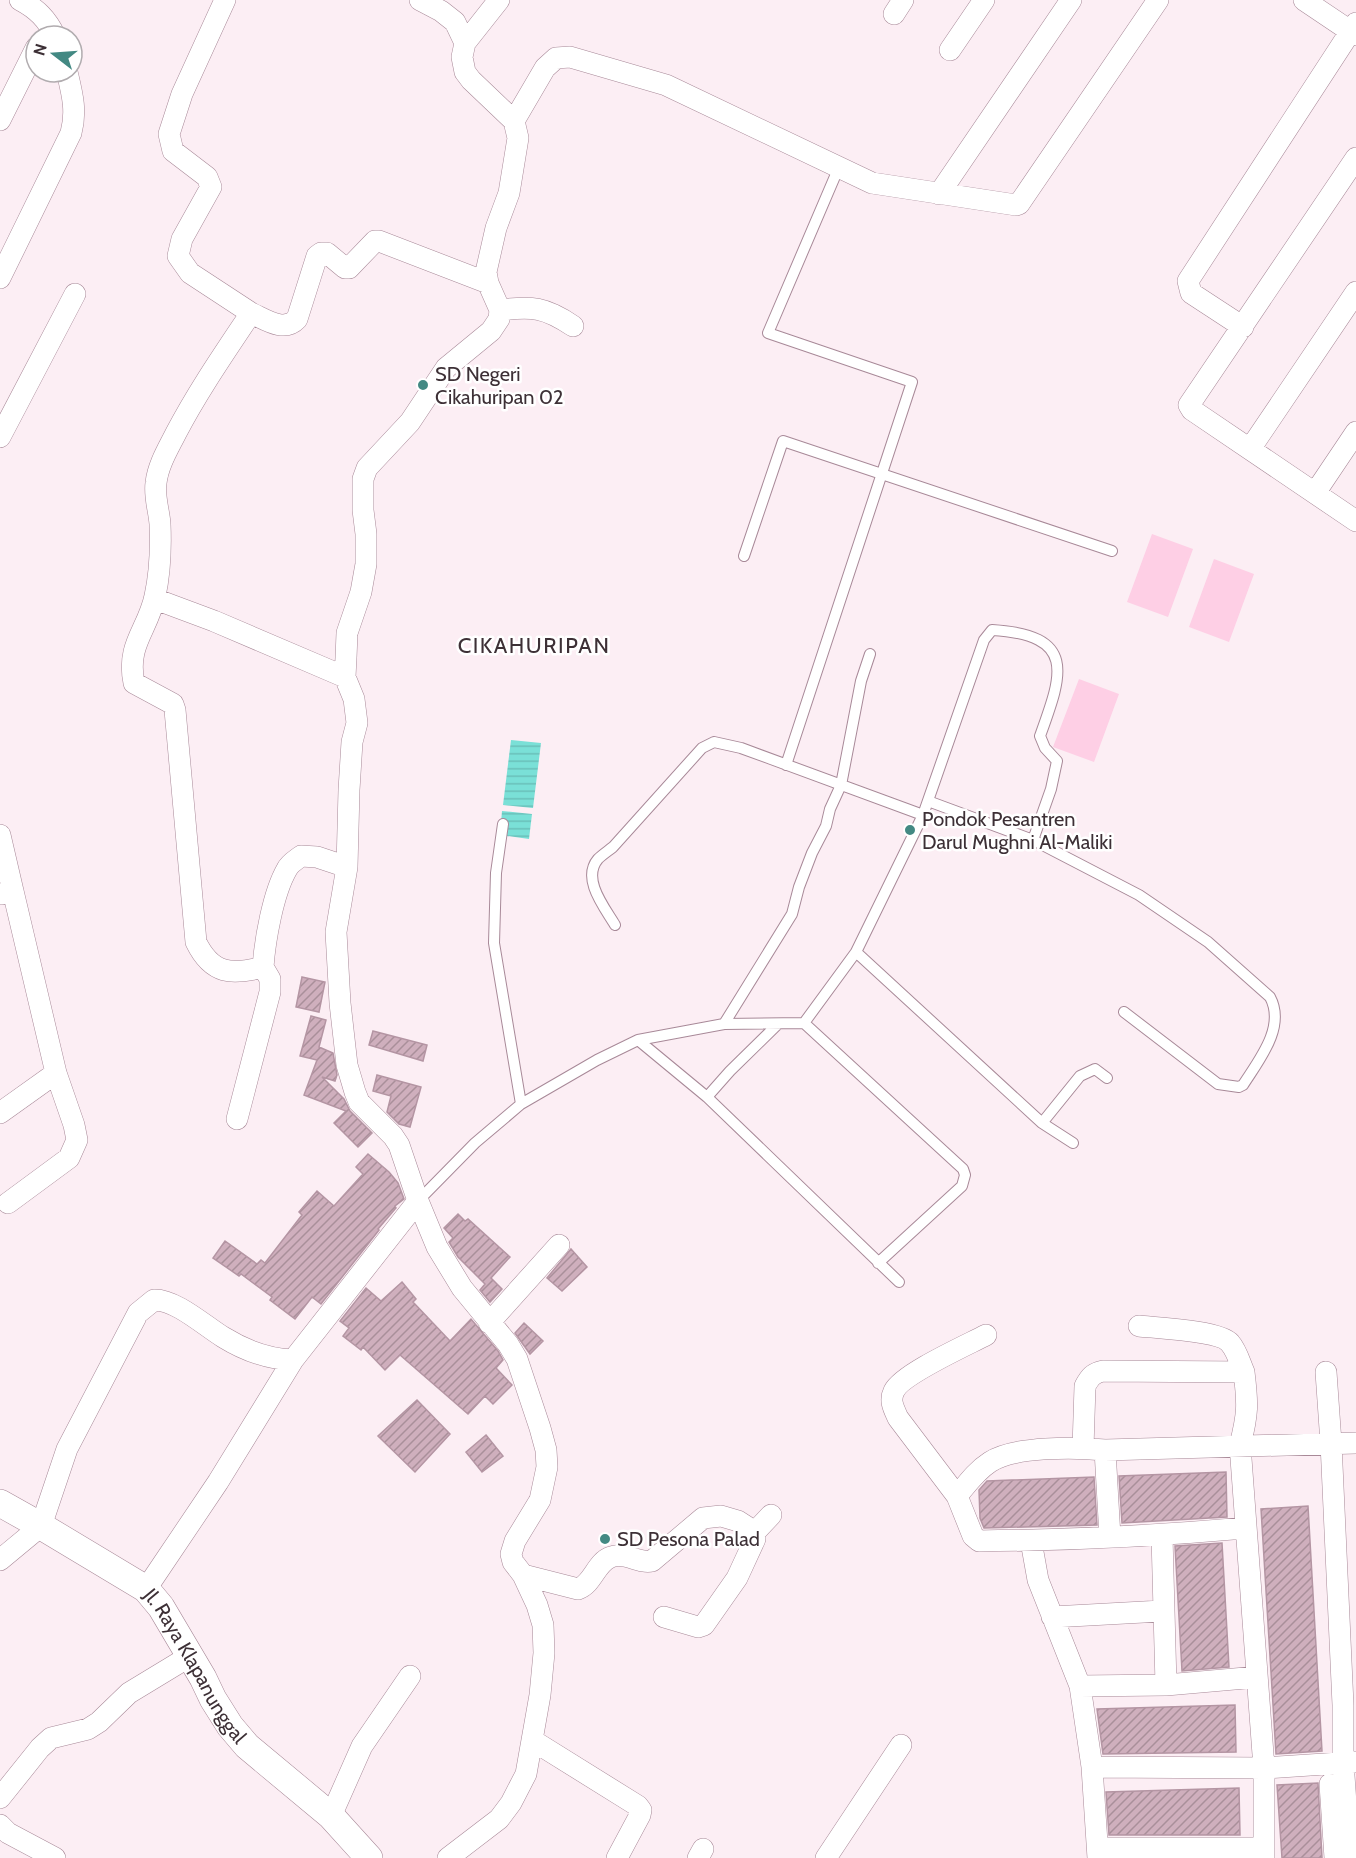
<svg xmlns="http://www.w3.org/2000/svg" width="1356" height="1858" font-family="Cabin,sans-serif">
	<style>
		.green { fill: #fecfe5 }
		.water { fill: url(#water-rules) }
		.building { fill: url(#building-hatch); stroke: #b495a3; stroke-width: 1.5 }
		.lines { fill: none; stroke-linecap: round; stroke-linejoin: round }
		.service-casing { stroke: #a88998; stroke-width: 12 }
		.minor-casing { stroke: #a88998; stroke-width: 22 }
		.tertiary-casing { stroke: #a88998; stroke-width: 28 }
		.service { stroke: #fff; stroke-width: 10 }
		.minor { stroke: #fff; stroke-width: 21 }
		.tertiary { stroke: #fff; stroke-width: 27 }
		.poi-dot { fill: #438983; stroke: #fff; stroke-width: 2 }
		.labels { text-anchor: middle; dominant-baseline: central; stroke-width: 5; stroke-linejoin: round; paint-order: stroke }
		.poi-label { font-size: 20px; fill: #3d3036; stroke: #fff; text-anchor: start }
		.street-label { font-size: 20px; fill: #3d3036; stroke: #fff }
		.quarter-label { font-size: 22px; letter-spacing: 1.5px; fill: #3d3036; stroke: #fff }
	</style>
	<defs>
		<pattern id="water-rules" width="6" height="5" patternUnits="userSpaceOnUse" patternTransform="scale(1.5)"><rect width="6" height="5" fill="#7ae0d7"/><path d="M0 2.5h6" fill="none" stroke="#6ac0b9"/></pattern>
		<pattern id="building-hatch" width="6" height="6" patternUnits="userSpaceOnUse" patternTransform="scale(1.5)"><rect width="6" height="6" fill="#cfafbd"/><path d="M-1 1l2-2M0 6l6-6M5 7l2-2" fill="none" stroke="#a98f9a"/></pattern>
	</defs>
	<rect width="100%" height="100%" fill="#fceef4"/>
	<!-- green -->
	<path class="green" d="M1152,534L1193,549L1168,617L1127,602Z
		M1214,559L1254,574L1229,642L1189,627Z
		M1079,679L1119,694L1094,762L1053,747Z"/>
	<!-- water -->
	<path class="water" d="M511,740L541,743L533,808L503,805Z
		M502,811L532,814L529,839L500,835Z"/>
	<!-- building -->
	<path class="building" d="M302,977L325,982L319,1012L296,1007Z
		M311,1016L326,1020L319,1047L333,1053L337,1075L335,1081L322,1077L344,1099L350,1111L372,1133L358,1147L334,1123L346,1111L304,1095L317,1060L300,1056Z
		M373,1031L427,1045L423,1061L369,1045Z
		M377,1075L421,1087L410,1127L399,1124L387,1112L391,1096L373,1091Z
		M368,1154L389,1172L398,1183L404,1199L395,1206L396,1208L378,1229L379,1230L321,1304L312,1297L295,1319L270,1300L272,1297L241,1274L239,1276L213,1258L225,1241L257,1264L261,1260L265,1263L302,1215L299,1212L317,1191L334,1206L363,1174L356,1167Z
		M458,1214L465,1221L468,1219L510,1257L491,1278L502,1289L490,1302L480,1290L485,1284L458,1257L449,1242L453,1238L444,1228Z
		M571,1249L587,1267L562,1291L547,1278Z
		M402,1282L416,1299L413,1302L450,1341L471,1319L498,1351L503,1360L496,1368L512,1385L493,1404L485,1396L468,1414L400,1355L385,1370L363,1347L361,1350L343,1336L349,1328L340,1321L366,1288L381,1301Z
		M524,1323L543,1341L530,1354L515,1333Z
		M417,1400L450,1434L415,1472L378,1436Z
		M486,1435L503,1456L482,1472L466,1452Z
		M1226,1472L1227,1517L1122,1523L1119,1476Z
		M1094,1477L1097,1525L984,1528L980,1518L979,1490L987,1481Z
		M1308,1506L1322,1751L1276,1754L1261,1509Z
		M1222,1543L1229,1667L1182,1671L1175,1546Z
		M1235,1705L1236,1752L1103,1754L1097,1709Z
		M1318,1783L1322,1858H1282L1277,1785Z
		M1239,1788L1240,1835H1109L1106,1792Z"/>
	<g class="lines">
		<!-- service casing -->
		<g class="service-casing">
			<path id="service" d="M744,556L783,441L1112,551
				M786,765L912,382L768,333L839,167
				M928,801L1033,840L1139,895L1208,942L1270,997C1286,1027 1259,1060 1243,1085L1239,1087L1218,1084L1124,1012
				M503,824L496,873L494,943L521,1104
				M615,925C605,908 581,879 598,859C602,855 608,851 613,847L702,748L714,742L741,748L923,815
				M856,952L1042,1123L1073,1143
				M804,1023L963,1169L965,1175L962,1186L878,1263
				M724,1024L792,914L799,887L812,853L826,826L830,809L841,785L861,681L870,654
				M638,1040L707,1097L899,1282
				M707,1097L730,1071L777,1025
				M1042,1123L1080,1076L1095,1069L1107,1078
				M418,1201L475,1143L521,1104L597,1060L638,1040L724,1024L804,1023L856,952L923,815L984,640L992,630C1078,635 1062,675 1040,736L1045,748L1057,761L1051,789L1033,840"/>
		</g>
		<!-- minor casing -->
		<g class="minor-casing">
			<path id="minor" d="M20,0C37,9 47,19 55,36
				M225,0L182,94L169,134L173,151L207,177L211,187L182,239L178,256L190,273L251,313
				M420,0L441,11L455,22L465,43L462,57L465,72L471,80L514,121L518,138L509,193L496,228L486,272L488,283L500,310L499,319L491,331L446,368L410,422L367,468L363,479V510L366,534V564L361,592L347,633L346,658L345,677L354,699L357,723L352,742L349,790L347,867L336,932L340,1003L347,1065L355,1092L359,1102L393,1136L399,1145L418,1201L437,1247L462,1288L508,1344L517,1359L540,1428L546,1450L547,1467L540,1500L515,1541L511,1554L513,1562L523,1575L537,1605L543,1625L544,1653L540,1695L526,1774L511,1803L499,1819L448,1858
				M1304,0L1356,35
				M894,14L903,0
				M465,43L499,0
				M950,50L984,0
				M0,120L36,48
				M514,121L545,68L556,58L570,57L666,85L872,183L1016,205L1019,204L1158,0
				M1356,158L1189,405L1192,410L1356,521
				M939,194L1071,0
				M0,278L71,133C77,111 72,93 67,72
				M500,310C532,306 545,307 573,326
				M1243,327L1191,293L1188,281L1356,23
				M0,437L75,294
				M1250,449L1356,292
				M1315,493L1356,432
				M155,599L214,621L345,677
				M0,835L13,891L1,894
				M347,867L317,857L301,856C296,860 290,863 287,869C273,893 265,940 263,967C232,975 212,975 196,942L175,710L173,704L134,683C126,644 148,630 155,596C160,573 161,548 160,524C159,510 154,497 156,483C158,465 168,449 176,433C198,391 225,352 251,313C265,319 284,333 297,319L317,256L321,253H327L345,268H349L375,241H379L488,283
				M0,1113L56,1073
				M237,1119L270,992V979L263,967
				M8,1203L69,1158L77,1140L74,1125L56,1073L13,891
				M489,1323L559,1245
				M1139,1326C1157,1328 1220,1331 1230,1343C1237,1351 1240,1363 1244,1372
				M986,1335C967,1345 902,1374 894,1391C889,1401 894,1409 898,1418L957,1496L973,1536L979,1541C1068,1540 1156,1536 1245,1528
				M1326,1372L1331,1443L1343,1705V1762L1350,1858
				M1083,1448L1085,1386C1090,1377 1093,1373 1103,1371L1244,1372C1248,1404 1248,1414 1240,1445L1264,1768V1858
				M1105,1450L1110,1537
				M957,1496C967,1484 976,1471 990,1462C1015,1446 1075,1447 1105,1450L1356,1443
				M1162,1536L1166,1685
				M1031,1541L1038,1580L1080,1686L1092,1767L1098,1858
				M0,1560L41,1526L67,1449L138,1313L154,1300C175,1299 205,1326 223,1337C244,1350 268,1359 293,1360L418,1201
				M523,1575L578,1589C593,1584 596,1562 611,1557C624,1551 639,1564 652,1561L703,1518L721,1516L738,1521L755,1532L771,1515
				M146,1589L218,1482L293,1360
				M664,1617L698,1627L704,1625L737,1578L755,1539V1532
				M1052,1617L1162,1611
				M1080,1686L1166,1685L1257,1677
				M532,1740L638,1806L641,1810L640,1815L617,1858
				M1092,1767L1264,1768L1355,1762
				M1330,1784L1335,1858
				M0,1798L40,1748L51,1738L88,1729L99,1722L129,1693L190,1656
				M331,1816L362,1746L410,1676
				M0,1825L8,1833L55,1858
				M1098,1848H1264
				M698,1858L703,1849
				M826,1858L901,1745"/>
		</g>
		<!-- tertiary casing -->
		<g class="tertiary-casing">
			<g id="tertiary">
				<path id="s1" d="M0,1503L41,1526L146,1589L161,1607L203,1678L213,1699L230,1726L247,1746L331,1816L369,1858"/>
			</g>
		</g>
		<!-- service -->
		<use href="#service" class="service"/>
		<!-- minor -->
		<use href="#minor" class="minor"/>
		<!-- tertiary -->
		<use href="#tertiary" class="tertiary"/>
	</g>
	<!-- markers -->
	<g class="poi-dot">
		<circle cx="423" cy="385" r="6"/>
		<circle cx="910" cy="830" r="6"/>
		<circle cx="605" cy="1539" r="6"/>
	</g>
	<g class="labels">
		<!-- poi labels -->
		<g class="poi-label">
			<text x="435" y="374">SD Negeri<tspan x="435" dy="23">Cikahuripan 02</tspan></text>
			<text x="922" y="819">Pondok Pesantren<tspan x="922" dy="23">Darul Mughni Al-Maliki</tspan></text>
			<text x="617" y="1539">SD Pesona Palad</text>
		</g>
		<!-- street labels -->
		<g class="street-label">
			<text stroke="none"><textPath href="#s1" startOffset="261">Jl. Raya Klapanunggal</textPath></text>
		</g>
		<!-- quarter labels -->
		<g class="quarter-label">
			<text x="534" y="645">CIKAHURIPAN</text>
		</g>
	</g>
	<!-- north arrow -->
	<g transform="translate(54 54) rotate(287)"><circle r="28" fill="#ffffff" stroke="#b1acaf" stroke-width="1.5"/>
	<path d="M0-4.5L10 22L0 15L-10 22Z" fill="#438983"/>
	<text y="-9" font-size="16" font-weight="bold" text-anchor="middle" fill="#3d3036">N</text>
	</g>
</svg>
